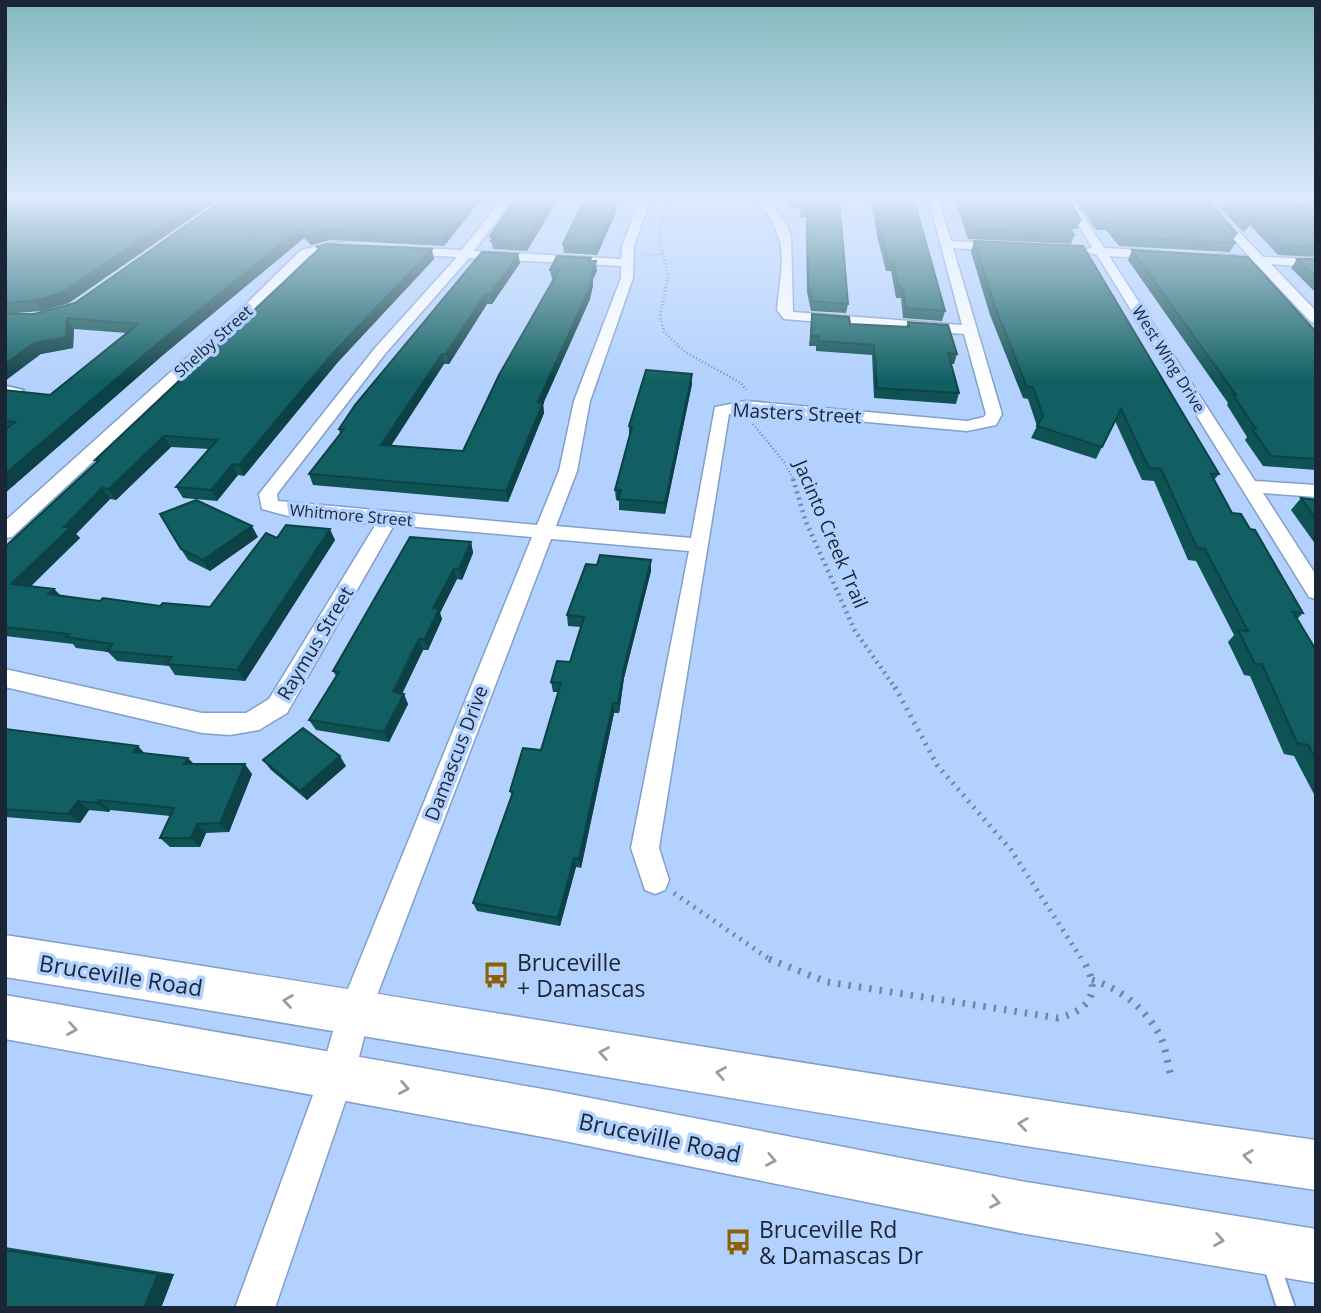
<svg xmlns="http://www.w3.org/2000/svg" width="1321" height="1313" font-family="'Open Sans',sans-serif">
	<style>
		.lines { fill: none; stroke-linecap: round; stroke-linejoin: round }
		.service-casing { stroke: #829fc9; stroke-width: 4 }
		.minor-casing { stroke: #829fc9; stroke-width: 3 }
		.secondary-casing { stroke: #829fc9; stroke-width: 3 }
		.path-far3 { stroke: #7086a7; stroke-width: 2.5; stroke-dasharray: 1 2.5; stroke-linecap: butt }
		.path-far2 { stroke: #7086a7; stroke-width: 4.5; stroke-dasharray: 2 4.5; stroke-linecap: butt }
		.path-far1 { stroke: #7086a7; stroke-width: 5; stroke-dasharray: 2 6; stroke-linecap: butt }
		.path { stroke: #7086a7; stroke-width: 7; stroke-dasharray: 2.5 8; stroke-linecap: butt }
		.service { fill: #fff; fill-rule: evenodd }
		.minor { fill: #fff; fill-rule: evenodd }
		.secondary { fill: #fff; fill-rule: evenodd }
		.wall { fill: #0f5254 }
		.shaded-wall { fill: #0c4245 }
		.building { fill: #115f62; stroke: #0c4245; stroke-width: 2 }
		.oneway { stroke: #989da5 }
		.labels { text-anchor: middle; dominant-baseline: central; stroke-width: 7; stroke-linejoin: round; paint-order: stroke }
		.far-street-label { font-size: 16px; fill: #1a2536; stroke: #b3d1fe }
		.street-label { font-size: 19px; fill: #1a2536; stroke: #b3d1fe }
		.near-poi-label { font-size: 23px; fill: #1a2536; stroke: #b3d1fe; text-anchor: start }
		.near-street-label { font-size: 23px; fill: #1a2536; stroke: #b3d1fe }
	</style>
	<rect width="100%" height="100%" fill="#b3d1fe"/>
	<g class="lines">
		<!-- service casing -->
		<g class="service-casing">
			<path id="service" d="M5,386L23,390L5,403V397L13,391L5,390Z
				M1272,1255L1278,1258L1295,1308H1277L1263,1264L1266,1258Z"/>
		</g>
		<!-- minor casing -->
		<g class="minor-casing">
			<path id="minor" d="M503,197H514L474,251L621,259L622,246L641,197H651L634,246L633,278L590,401L577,471L556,526L691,538L715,407L746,401L967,421L984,417L986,414L964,334L784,319L777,310C782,255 791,243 755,197H766L786,223L791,236L793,312L962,325L928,197H938L951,241L1007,244L1009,247L1003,251L953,248L1002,414L996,425L967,431L746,411L729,414L659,848L669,880L665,890L655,894L645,890L631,848L689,551L551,539L371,1011L354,1076L275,1308H235L320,1076L339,1011L532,537L394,525L287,713L259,730L230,735L202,733L5,687V669L202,713H246L269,699L376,524L288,516L262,509L259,494L375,348L457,257L402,254L396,250L398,247L462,250ZM469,258L621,266V278L574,401L559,471L537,525L278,501L277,494L385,354Z
				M1061,197H1071L1104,248L1160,251L1166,255L1160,259L1109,256L1255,481L1316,485V497L1263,493L1316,575V599L1309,597L1097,255L1084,251L1092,247Z
				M1195,197H1206L1263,257L1316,259V267L1271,264L1316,311V323L1311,322L1256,264L1215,261V255L1219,254L1249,256Z
				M330,243H346L352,247L309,256L255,311L12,537L5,538V521L245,305L301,250Z"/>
		</g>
		<!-- secondary casing -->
		<g class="secondary-casing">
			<path id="secondary" d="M5,935C442,1002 878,1079 1316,1140V1190C878,1127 442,1047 5,977Z
				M5,995L554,1091L1020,1181L1316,1229V1283L1020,1233L554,1139L5,1039Z"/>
		</g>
		<!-- path-far3 -->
		<path class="path-far3" d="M673,197L658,232L668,276L660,316L664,332L685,352L741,383L746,390
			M643,256L664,255
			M753,424L785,463L794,481"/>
		<!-- path-far2 -->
		<path class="path-far2" d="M793,479L806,522L855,631L896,689"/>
		<!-- path-far1 -->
		<path class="path-far1" d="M895,687L937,765L1011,850L1083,961
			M674,893L772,961"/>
		<!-- path -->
		<path class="path" d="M769,959L827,982L1058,1018C1092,1010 1102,989 1082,959
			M1092,980C1119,988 1145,1008 1159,1034C1166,1046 1167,1063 1171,1076"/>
		<!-- service -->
		<use href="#service" class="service"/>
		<!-- minor -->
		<use href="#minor" class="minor"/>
		<!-- secondary -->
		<use href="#secondary" class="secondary"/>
	</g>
	<!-- wall -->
	<path class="wall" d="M5,197L69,303L41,311L5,314Z
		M227,197H483L444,246L330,240L311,245L304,238L163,355L5,493V390L50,395L127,333L74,329L73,348L41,354L34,314L75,303Z
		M517,197H559L527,251L493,249L490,236Z
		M780,197H839L848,304L846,313L811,311L807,292L806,217H800L801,209L790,206V199L780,198Z
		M871,197H913L945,311L942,321L903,318L901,298H896L891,271H886L877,236Z
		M954,197H1067L1081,220L1077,229H1070L1074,235L1071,244L968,239Z
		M1073,197H1204L1237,233L1233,240L1235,243L1230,252L1119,246L1106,230H1096Z
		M1230,197H1316V201Z
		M1225,200L1316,204V257L1278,255L1250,225L1243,232L1221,209Z
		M616,205L617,210L597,255L564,253L563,244Z
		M974,241L1219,474L1214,480L1232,513L1250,529L1303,613L1297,619L1316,650V798L1294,756L1284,754L1250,676L1244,675L1228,642L1234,635L1196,561L1188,560L1154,481L1142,480L1115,421L1096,459L1031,438L1037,426L1028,399L1023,398L990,315L971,252Z
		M317,247L434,259L337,363L244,476L238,475L217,501L183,498L176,487L209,449L171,447L116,500L110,499L76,534L80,538L30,586L54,589L61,596L100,601L160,606L210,607L277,538L335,540L245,681L175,675L169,666L117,661L108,652L76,648L73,644L5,636V547L97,462L95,460L318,250Z
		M1132,250L1316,332V470L1263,466L1245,440L1247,437L1227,405L1228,403L1128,260Z
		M518,254L520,263L492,304H487L449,364H444L391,446L463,451L553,279H552L550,270L591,258V261L597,271L593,279V285L590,299L543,404L544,413L508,502L313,485L309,474L340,434L339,429Z
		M1297,259H1316V293L1291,268Z
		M812,314L850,324L906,327L908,322L957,354L954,364H951L959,393L956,404L874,398L872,355L816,351V346H809Z
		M692,374V384L665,514L619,510V501L616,500L615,490L629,436V426Z
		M1301,498L1316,500V545L1291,510Z
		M258,537L210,571L188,560L181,549Z
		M471,542L473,553L462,580L457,579L440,613L442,619L428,650H423L402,694L408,704L389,742L316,730L309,720L336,676L333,671Z
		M651,560V571L624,678L619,713H614L581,868L576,867L560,926L477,911L473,903L512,796L510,791L541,750L558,692H553L551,682L570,662L581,627L568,626L567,615L597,565Z
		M5,729L145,754L194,764L252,774L229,832L206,833L200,847H170L160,838L170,816L110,810L109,812L89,810L80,823L5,817Z
		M263,760L346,766L307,800L271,770Z
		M5,1247L174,1274L161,1308H5Z"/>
	<!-- shaded-wall -->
	<path class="shaded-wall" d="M205,197H222L69,303L41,311L34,301Z
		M474,197H483L444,246L442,237Z
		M553,197H559L527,251L526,242Z
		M616,197H621L616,205L617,210L597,255L596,246Z
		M1255,216L1250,225L1243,232L1248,223Z
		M301,228L304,238L163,355L5,493V474L157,344Z
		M327,231L330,240L311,245L307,235Z
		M432,249L434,259L337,363L244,476L239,465L333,353Z
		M518,254L520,263L492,304L490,295Z
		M596,261L597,271L593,279V285L590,299L543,404L544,413L508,502L506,491L538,402Z
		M485,294L487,304L449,364L446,354Z
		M67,318L74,329L73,348L41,354L5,381V364Z
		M442,354L444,364L384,456L381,445Z
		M692,374V384L665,514V503Z
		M164,436L171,447L116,500L109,489Z
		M233,464L238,475L217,501L211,490Z
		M102,488L110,499L76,534L80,538L22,595L11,584L64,527Z
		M252,526L258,537L210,571L203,560Z
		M330,529L335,540L245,681L237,670Z
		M471,542L473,553L462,580L459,569Z
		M651,560V571L624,678L619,713L618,703L624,668Z
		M454,569L457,579L440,613L442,619L428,650L424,640L433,608Z
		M54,589L64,599L48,594Z
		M419,639L423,650L398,702L393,692Z
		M404,694L408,704L389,742L384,732Z
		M613,703L614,713L581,868L579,859Z
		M138,746L147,756L133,752Z
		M340,756L346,766L307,800L300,791Z
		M188,758L197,767L184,764Z
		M245,764L252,774L229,832L220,823Z
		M99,800L110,810L109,812L97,803Z
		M78,801L89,810L80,823L68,814Z
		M197,824L206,833L200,847L191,838Z
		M574,858L576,867L560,926L558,918Z
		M158,1274H174L161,1308H144Z"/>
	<!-- building -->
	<path class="building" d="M5,197L89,198L205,197L63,292L34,301L5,303Z
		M227,197H474L442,237L327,231L307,235L301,228L157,344L5,474V430L15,422L5,421V390L50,395L138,324L67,318L66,337L34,343L5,364V314H34L75,303Z
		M517,197H553L526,242L491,241L495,236H490Z
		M586,197H616L614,201H616L596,246L563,244Z
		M791,197H839L848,304L812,301L808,283L807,208H801L802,200Z
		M874,197H913L945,311L906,308L903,289L899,288L893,261H888L879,227Z
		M959,197H1067L1081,220L1064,219L1074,235L971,230Z
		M1082,197H1204L1237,233L1231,238L1235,243L1123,237L1110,221H1100Z
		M1225,200L1316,204V248L1284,246L1255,216L1248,223Z
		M974,241L1083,246L1219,474H1211L1232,513L1241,514L1250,529L1255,530L1303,613L1293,612L1316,650V760L1308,745L1297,743L1262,664H1255L1238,630L1248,631L1205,549L1197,548L1161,469L1149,468L1121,409L1102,447L1037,426L1043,416L1033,387H1027L994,304Z
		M327,244L432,249L333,353L239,465L233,464L211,490L176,487L217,440L164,436L109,489L102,488L64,527H71L11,584L54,589L48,594L100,601L103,598L160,606L163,603L210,607L266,533L277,538L286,525L330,529L237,670L167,664L172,657L107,651L113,644L66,637L69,634L5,627V547L99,460H95L319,249L317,247Z
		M1132,250L1248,257L1316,332V459L1271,456L1252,429H1256L1233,395H1236Z
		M482,252L518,254L490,295L485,294L446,354H442L381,445L463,451L499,375L559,270H550L557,256L591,258L589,261H596L590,275H593L589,289L538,402L543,403L506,491L309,474L344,429H339L355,405Z
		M1297,259H1316V277Z
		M812,314L849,317L850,324L909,327L908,322L948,325L957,354L948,353L959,393L877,388L874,345L818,341V336H811Z
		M646,370L692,374L665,503L618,499L621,490H615L632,427L629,426Z
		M1301,498L1316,500V519Z
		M196,500L252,526L203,560L181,549L160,514Z
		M410,537L471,542L459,569H454L433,608L439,609L424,640L419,639L393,692L404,694L384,732L309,720L339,672L333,671Z
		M600,555L651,560L624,668L618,703H613L579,859L574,858L558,918L473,903L513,792L510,791L523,748L541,750L561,683L551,682L557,661L570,662L584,617L567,615L586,564L597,565Z
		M303,728L340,756L300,791L263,760Z
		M5,729L138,746L133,752L188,758L184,764H245L220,823L197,824L191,838H160L174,808L99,800L97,803L78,801L68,814L5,809Z
		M5,1250L158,1274L144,1308H5Z"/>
	<!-- one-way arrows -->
	<defs><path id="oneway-chevron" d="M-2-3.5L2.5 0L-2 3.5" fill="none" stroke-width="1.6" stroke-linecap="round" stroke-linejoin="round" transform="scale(1.75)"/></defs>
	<g class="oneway">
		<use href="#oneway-chevron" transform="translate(288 1001) rotate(-172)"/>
		<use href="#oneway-chevron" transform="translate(72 1029) rotate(10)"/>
		<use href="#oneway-chevron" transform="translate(604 1053) rotate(-170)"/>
		<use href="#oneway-chevron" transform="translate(721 1073) rotate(-170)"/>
		<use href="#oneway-chevron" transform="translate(404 1088) rotate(10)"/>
		<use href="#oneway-chevron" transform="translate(1023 1124) rotate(-172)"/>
		<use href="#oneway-chevron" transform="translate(1248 1156) rotate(-172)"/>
		<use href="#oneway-chevron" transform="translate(771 1160) rotate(11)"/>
		<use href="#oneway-chevron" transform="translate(995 1202) rotate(11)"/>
		<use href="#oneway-chevron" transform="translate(1219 1240) rotate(10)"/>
	</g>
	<!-- sky -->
	<linearGradient id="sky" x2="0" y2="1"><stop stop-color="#83b8bd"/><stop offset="0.52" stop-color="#ddeaff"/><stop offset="1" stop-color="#ddeaff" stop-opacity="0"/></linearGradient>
	<rect width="1321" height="381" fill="url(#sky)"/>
	<!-- icons -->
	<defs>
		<g id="bus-bare" transform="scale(2.1)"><path d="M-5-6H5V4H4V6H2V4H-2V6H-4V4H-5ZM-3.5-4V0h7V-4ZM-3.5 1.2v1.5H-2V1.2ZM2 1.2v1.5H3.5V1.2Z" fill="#8c6105" stroke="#b3d1fe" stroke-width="2.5" paint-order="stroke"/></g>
	</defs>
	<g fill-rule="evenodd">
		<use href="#bus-bare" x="496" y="975"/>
		<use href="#bus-bare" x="738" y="1242"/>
	</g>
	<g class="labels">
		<!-- far-street labels -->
		<g class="far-street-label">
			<text transform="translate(213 341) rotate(-42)">Shelby Street</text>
			<text transform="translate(1169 359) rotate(58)">West Wing Drive</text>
			<text transform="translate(351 515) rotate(5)">Whitmore Street</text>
		</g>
		<!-- street labels -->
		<g class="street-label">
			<text transform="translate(797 413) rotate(3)">Masters Street</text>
			<text transform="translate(831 534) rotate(67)">Jacinto Creek Trail</text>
			<text transform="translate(315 643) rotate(-59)">Raymus Street</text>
			<text transform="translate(456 753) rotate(-69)">Damascus Drive</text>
		</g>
		<!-- near-poi labels -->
		<g class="near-poi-label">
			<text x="517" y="962">Bruceville<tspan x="517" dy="26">+ Damascas</tspan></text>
			<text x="759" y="1229">Bruceville Rd<tspan x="759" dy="26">&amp; Damascas Dr</tspan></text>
		</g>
		<!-- near-street labels -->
		<g class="near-street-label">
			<text transform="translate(121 975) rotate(9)">Bruceville Road</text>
			<text transform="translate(660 1137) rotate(12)">Bruceville Road</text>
		</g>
	</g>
	<!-- border -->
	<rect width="1321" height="1313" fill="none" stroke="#1a2536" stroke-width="14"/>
</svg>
